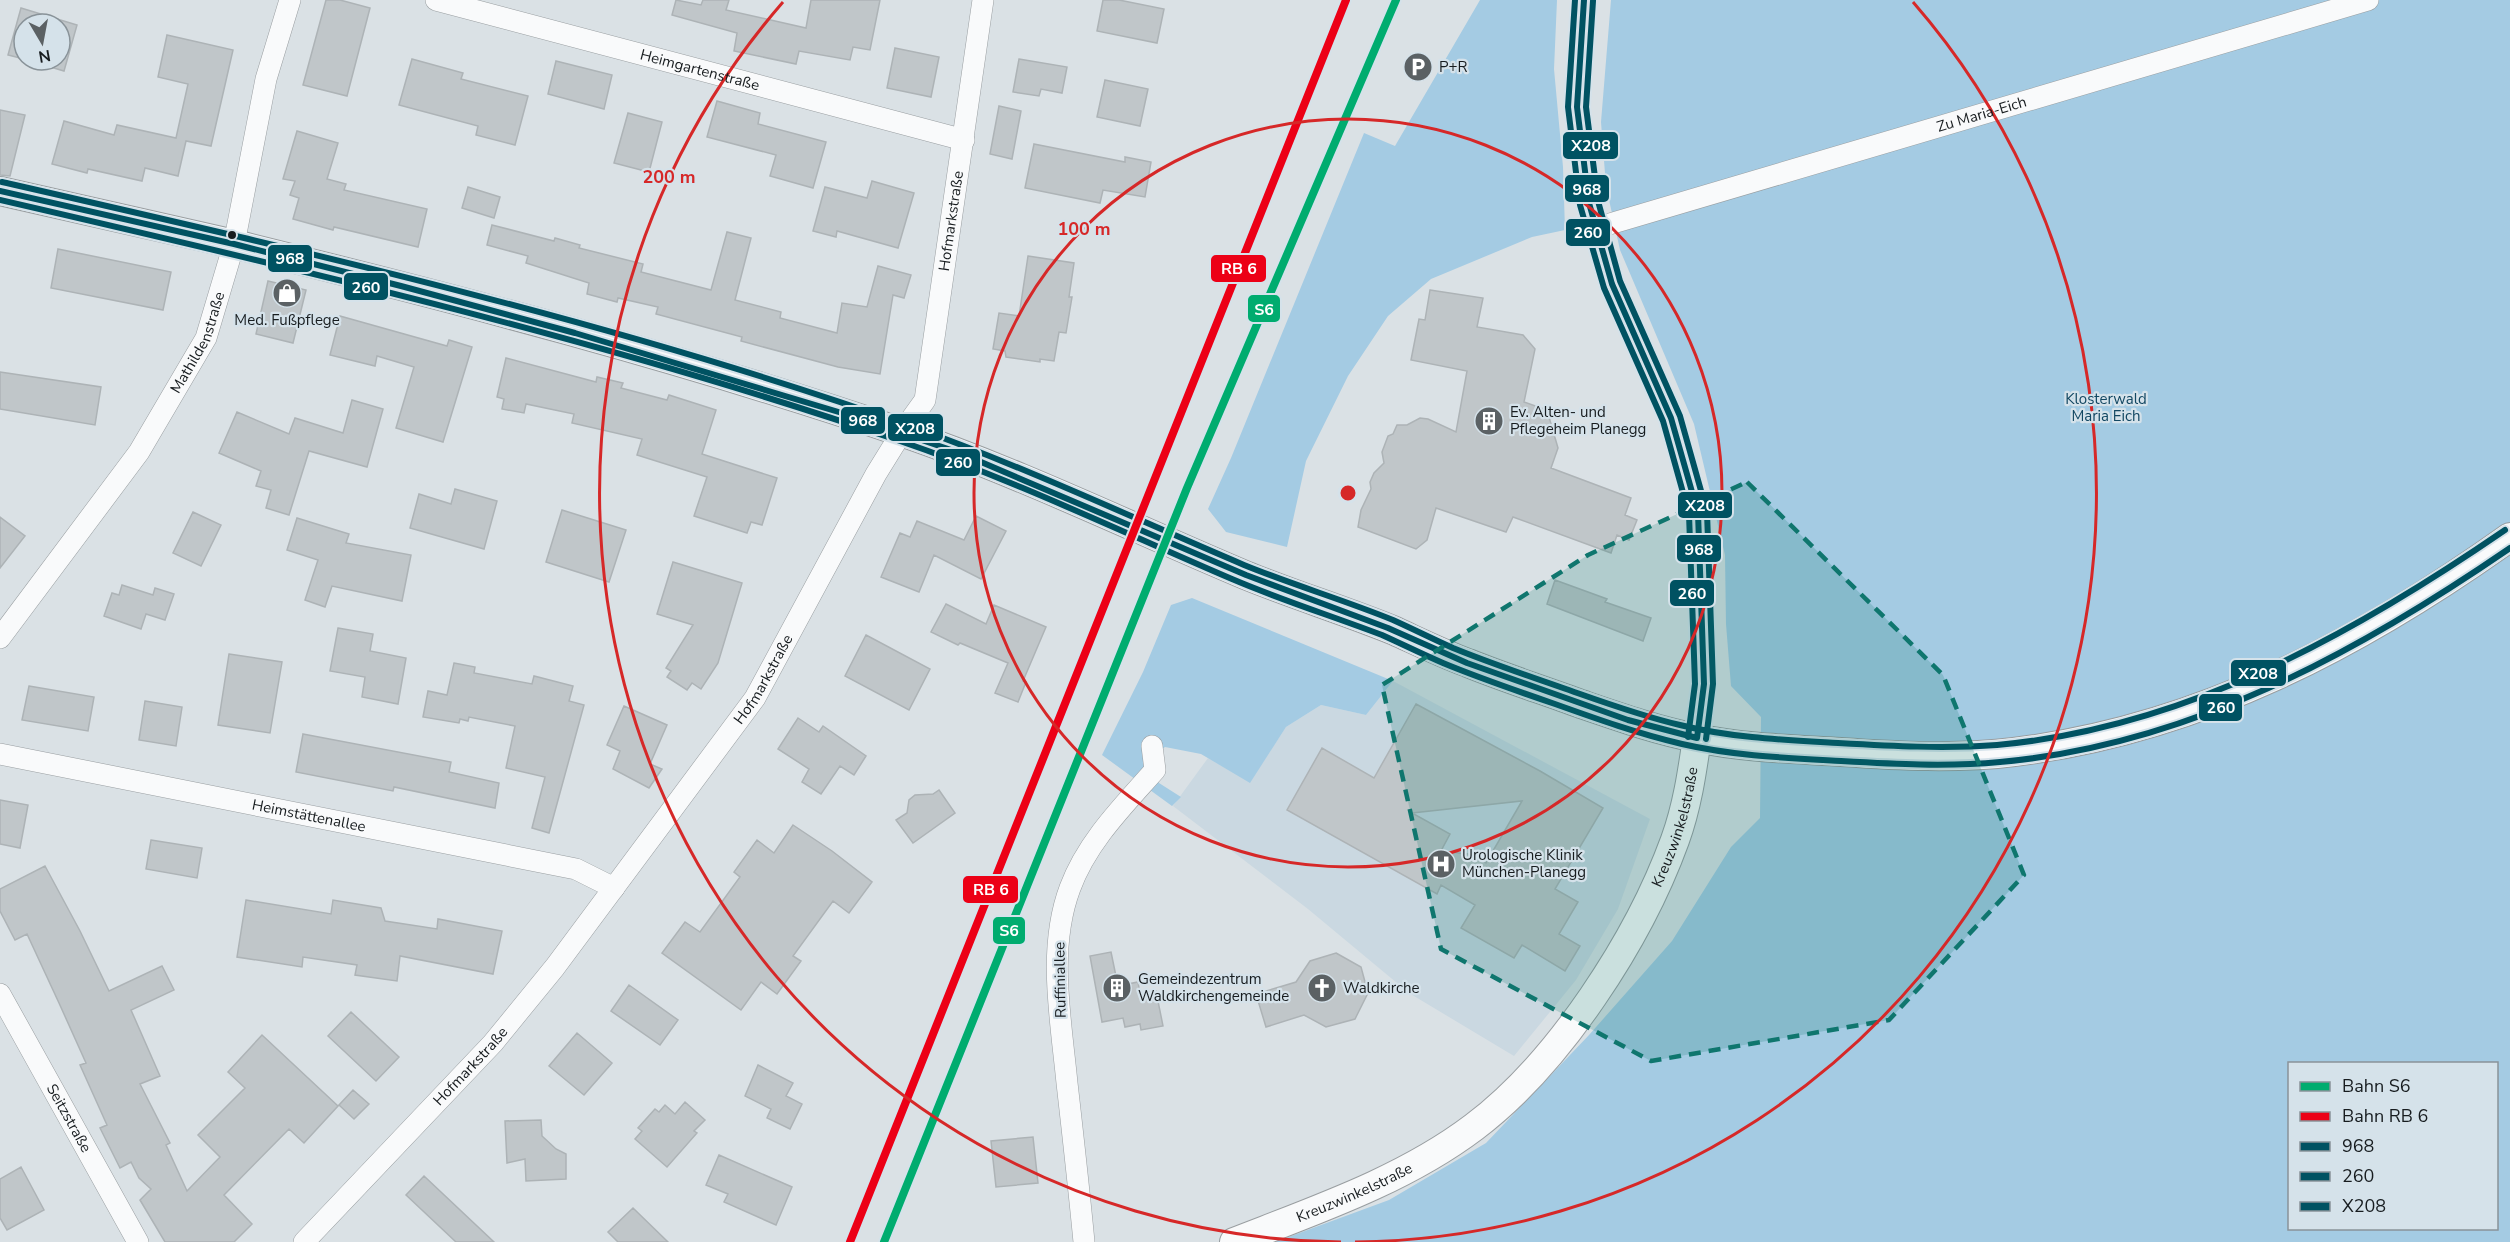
<svg xmlns="http://www.w3.org/2000/svg" width="2510" height="1242" font-family="'Nunito Sans',sans-serif">
	<style>
		.built { fill: #cad8e1 }
		.forest { fill: #a4cbe3; fill-rule: evenodd }
		.building { fill: #c0c6c9; stroke: #adb3b6; stroke-width: 1.5; fill-rule: evenodd }
		.lines { fill: none; stroke-linecap: round; stroke-linejoin: round }
		.street-casing { stroke: #999ea1; stroke-width: 22 }
		.secondary-casing { stroke: #999ea1; stroke-width: 30 }
		.street { stroke: #f9fafb; stroke-width: 21 }
		.secondary { stroke: #f9fafb; stroke-width: 28 }
		.bus-1-casing { stroke: #d5e2ea; stroke-width: 10 }
		.bus-2-casing { stroke: #d5e2ea; stroke-width: 10 }
		.bus-3-casing { stroke: #d5e2ea; stroke-width: 10 }
		.bus-1 { stroke: #005262; stroke-width: 6 }
		.bus-2 { stroke: #005262; stroke-width: 6 }
		.bus-3 { stroke: #005262; stroke-width: 6 }
		.rail-1-casing { stroke: #d5e2ea; stroke-width: 12 }
		.rail-2-casing { stroke: #d5e2ea; stroke-width: 12 }
		.rail-1 { stroke: #00ac6f; stroke-width: 8 }
		.rail-2 { stroke: #ec0016; stroke-width: 8 }
		.marked { fill: #0f766e; fill-opacity: 0.2; stroke: #0f766e; stroke-width: 4.5; stroke-dasharray: 12 8; stroke-linejoin: round }
		.ring { fill: none; stroke: #d62828; stroke-width: 3 }
		.bus-dot { fill: #171c1f; stroke: #d5e2ea; stroke-width: 2 }
		.labels { text-anchor: middle; dominant-baseline: central; stroke-width: 4.5; stroke-linejoin: round; paint-order: stroke }
		.poi-label { font-size: 15px; fill: #171c1f; stroke: #d5e2ea; text-anchor: start }
		.street-label { font-size: 15px; fill: #171c1f; stroke: #d5e2ea }
		.park-label { font-size: 15px; fill: #124762; stroke: #d5e2ea }
		.centre { fill: #d62828; stroke: #d5e2ea; stroke-width: 3 }
		.ring-label { font-size: 18px; text-anchor: middle; font-weight: bold; fill: #d62828; stroke: #d5e2ea; stroke-width: 4.5; stroke-linejoin: round; paint-order: stroke }
		.line-badge { stroke: #d5e2ea; stroke-width: 2 }
		.badge-label { font-size: 16px; text-anchor: middle; font-weight: bold; fill: #fff }
	</style>
	<rect width="100%" height="100%" fill="#dae1e5"/>
	<!-- built -->
	<path class="built" d="M1393,681L1650,819L1618,909L1576,980L1514,1056L1409,993L1308,909L1173,806L1208,758L1250,782L1286,727L1321,705L1366,715Z"/>
	<!-- forest -->
	<path class="forest" d="M1480,0H1557L1554,69L1563,167L1565,230L1532,237L1431,279L1388,316L1348,376L1306,461L1287,547L1226,532L1208,509L1231,458L1364,133L1395,146Z
		M1611,0H2510V1242H1275L1389,1200L1486,1143L1589,1035L1672,941L1731,847L1760,818L1761,717L1731,686L1726,624L1725,555L1694,424L1620,250L1606,186L1601,122ZM2290,1064H2496V1228H2290Z
		M1192,598L1393,681L1366,715L1321,705L1286,727L1250,783L1201,754L1165,747L1146,760L1159,783L1181,797L1172,806L1102,755L1143,672L1171,605Z"/>
	<!-- building -->
	<path class="building" d="M326,0H340L370,8L347,96L303,85Z
		M676,0L701,5L703,0H729L726,10L806,28L811,0H880L870,50L853,47L850,60L799,51L796,64L734,51L737,33L672,15Z
		M1103,0H1119L1164,9L1157,43L1097,31Z
		M21,8L77,25L64,71L27,60H60V24H24V59L8,55Z
		M167,35L233,50L211,146L186,141L178,176L145,168L142,181L88,169L87,173L52,164L64,121L114,135L117,125L176,138L188,84L158,77Z
		M895,48L939,57L931,97L887,88Z
		M412,59L463,73L461,79L528,96L515,145L476,135L478,126L399,105Z
		M1019,59L1067,67L1062,93L1041,89L1039,96L1013,92Z
		M556,61L612,75L604,109L548,94Z
		M1105,80L1148,89L1140,126L1097,117Z
		M717,101L760,113L758,124L826,142L813,188L770,176L776,155L707,137Z
		M999,106L1021,111L1012,159L990,154Z
		M0,110L25,115L10,176L0,175Z
		M628,113L662,122L649,172L614,163Z
		M297,131L338,143L327,179L346,184L344,190L427,209L418,247L334,227L333,230L293,219L299,198L290,195L295,181L283,179Z
		M1034,144L1125,162V157L1151,162L1145,197L1103,190L1100,203L1025,188Z
		M872,181L914,193L898,248L837,231L836,237L813,231L825,187L867,198Z
		M468,187L500,197L494,218L462,208Z
		M492,225L554,241L555,238L580,245L579,248L643,264L641,272L711,290L727,232L751,238L735,300L781,312L780,318L837,333L842,303L867,307L878,266L911,275L904,298L893,295L880,374L838,367L741,341L742,337L656,314L658,307L618,298L617,302L587,294L589,283L526,263L528,256L487,245Z
		M58,249L171,272L163,310L51,288Z
		M1028,256L1074,263L1069,297H1072L1066,333L1059,332L1054,361L1040,359V362L1006,357L1005,351L993,349L999,313L1019,316Z
		M268,281L306,290L293,343L256,334Z
		M1430,290L1483,298L1477,327L1523,335L1535,349L1524,402L1547,410L1558,448L1551,468L1631,498L1625,515L1637,520L1629,540L1617,535L1611,553L1513,517L1506,532L1436,508L1427,540L1416,549L1358,527L1361,510L1371,489L1370,482L1374,473L1384,463L1382,452L1388,436L1393,434L1397,425H1407L1420,418L1428,419L1456,432L1467,371L1411,360L1419,319L1425,320Z
		M340,316L447,346L449,340L472,347L443,442L396,428L414,367L377,356L375,366L330,355Z
		M506,358L596,382L597,377L623,383L621,388L667,400L669,395L716,410L702,454L777,478L762,525L751,522L747,533L694,516L707,477L637,455L642,439L572,423L574,414L526,404L524,413L502,409L504,399L497,397Z
		M0,372L101,387L95,425L0,409Z
		M352,400L383,409L367,467L309,451L289,515L266,508L271,490L256,486L261,471L219,453L237,412L289,434L295,418L343,433Z
		M455,489L497,501L484,549L410,528L419,494L451,504Z
		M562,510L626,530L609,582L546,562Z
		M193,512L221,525L201,566L173,553Z
		M976,516L1006,531L981,579L934,555L919,592L881,577L900,533L910,537L917,521L964,540Z
		M0,517L25,536L0,568Z
		M297,518L349,534L346,543L411,555L402,601L332,586L325,607L305,600L318,560L287,550Z
		M673,562L742,583L718,663L701,689L692,683L687,690L667,677L671,671L666,668L693,625L657,614Z
		M1555,580L1607,599L1605,602L1651,618L1643,641L1547,604Z
		M122,585L153,595L155,588L174,594L165,620L146,614L141,629L104,616L112,593L119,595Z
		M946,604L986,624L994,605L1046,627L1023,681L1026,682L1018,702L995,693L1008,663L960,643L958,645L931,632Z
		M338,628L373,634L370,651L406,658L398,704L362,697L365,677L330,671Z
		M866,635L930,669L909,710L845,676Z
		M229,654L282,662L270,733L218,725Z
		M454,663L475,667L474,673L532,684L534,676L573,686L569,701L584,705L549,833L532,828L545,777L506,768L515,726L469,717L468,721L460,719L459,723L423,717L428,691L447,695Z
		M29,686L94,697L88,731L22,720Z
		M145,701L182,707L176,746L139,740Z
		M1416,704L1540,771L1603,808L1555,889L1578,902L1559,934L1580,946L1565,971L1522,945L1514,958L1461,928L1475,905L1441,885L1437,894L1287,810L1322,748L1374,778ZM1522,801L1486,863L1468,854L1441,851L1450,834L1412,813Z
		M624,706L667,725L650,764L662,769L649,788L613,769L620,751L607,745Z
		M798,718L819,732L823,726L866,756L854,775L840,766L821,794L802,782L809,769L778,749Z
		M303,734L451,762L449,772L499,783L495,808L394,787L393,791L296,772Z
		M939,790L955,813L913,843L896,820L907,813L909,800L915,795L933,794Z
		M0,800L28,805L20,848L0,844Z
		M793,825L832,851L872,882L849,913L833,901L793,956L801,961L777,994L761,982L741,1010L662,953L685,922L700,932L740,877L734,872L757,840L774,853Z
		M151,840L202,848L197,878L146,869Z
		M45,866L80,931L109,991L162,966L174,990L131,1010L160,1076L140,1084L170,1143L166,1145L187,1191L220,1157L198,1135L245,1088L228,1072L262,1035L338,1106L304,1143L289,1129L224,1195L252,1224L234,1242H165L140,1200L151,1189L139,1178L131,1162L120,1168L100,1128L107,1125L80,1065L86,1063L59,1003L27,934L15,940L0,911V889Z
		M246,900L331,914L333,900L381,908L385,921L437,929L438,919L502,931L493,974L400,956L397,981L355,975L357,965L303,957L302,967L237,957Z
		M1111,952L1118,986L1138,982L1140,994L1156,991L1163,1026L1141,1030L1140,1024L1125,1027L1123,1018L1102,1022L1090,956Z
		M1336,953L1361,967L1368,993L1355,1019L1326,1027L1304,1015L1266,1027L1256,994L1296,982L1310,961Z
		M629,985L678,1020L660,1045L611,1011Z
		M351,1012L399,1057L376,1081L328,1036Z
		M577,1033L612,1063L584,1095L549,1066Z
		M758,1065L793,1083L786,1096L802,1104L790,1129L767,1118L771,1109L745,1096Z
		M353,1090L369,1104L354,1119L339,1105Z
		M685,1102L705,1120L694,1131L697,1133L667,1167L635,1139L642,1131L638,1128L655,1109L659,1112L665,1105L675,1114Z
		M541,1120L542,1136L556,1149L566,1154V1179L526,1181L525,1159L507,1163L505,1121Z
		M1033,1137L1038,1183L996,1187L991,1141Z
		M719,1155L792,1187L776,1225L724,1202L728,1194L706,1185Z
		M21,1167L44,1210L7,1230L0,1218V1179Z
		M424,1176L494,1242H456L406,1195Z
		M633,1208L668,1242H618L608,1232Z"/>
	<g class="lines">
		<!-- street casing -->
		<g class="street-casing">
			<g id="street">
				<path id="s1" d="M436,0L964,140"/>
				<path d="M1584,0L1577,107L1589,203L1612,284L1671,418L1698,513L1704,684L1697,738"/>
				<path id="s2" d="M1596,228L2368,0"/>
				<path id="s3" d="M0,638L139,452L206,338L234,244L266,79L290,0"/>
				<path id="s4" d="M0,754L576,869L614,888"/>
				<path id="s5" d="M0,994L138,1242"/>
				<path id="s6" d="M304,1242L493,1043L555,967L755,698L876,474L902,432L925,400L983,0"/>
				<path d="M1084,1242C1079,1189 1073,1136 1067,1083C1061,1020 1047,949 1070,888C1087,842 1123,806 1155,770L1152,746"/>
			</g>
		</g>
		<!-- secondary casing -->
		<g class="secondary-casing">
			<g id="secondary">
				<path d="M0,191C78,209 156,226 234,244C458,299 682,358 901,432C1018,472 1131,527 1245,575C1294,595 1346,611 1395,631C1419,642 1443,654 1468,663C1505,678 1543,690 1581,704C1619,717 1656,730 1696,738C1744,748 1793,749 1841,752C1898,756 1958,759 2014,752C2200,729 2360,644 2510,537"/>
				<path id="s7" d="M1234,1242C1316,1210 1404,1180 1474,1127C1559,1063 1639,939 1675,840C1687,807 1692,773 1697,738"/>
			</g>
		</g>
		<!-- street -->
		<use href="#street" class="street"/>
		<!-- secondary -->
		<use href="#secondary" class="secondary"/>
		<!-- bus-1 casing -->
		<g class="bus-1-casing">
			<path id="bus-1" d="M1584,0L1577,107L1589,203L1612,284L1671,418L1698,513L1704,684L1697,738
				M0,191L234,244L401,286L575,333L842,413L960,453L1246,575L1388,628L1467,663L1628,720L1697,738"/>
		</g>
		<!-- bus-2 casing -->
		<g class="bus-2-casing">
			<path id="bus-2" d="M1575,0L1568,107L1580,205L1604,288L1663,421L1689,514L1695,684L1688,737
				M0,200C303,270 606,340 900,441C1014,480 1122,532 1232,579C1281,600 1332,616 1382,635C1402,644 1422,654 1443,663C1479,678 1517,691 1555,704C1597,719 1639,734 1682,744C1734,756 1787,758 1841,761C1894,764 1947,767 2000,762C2189,745 2357,653 2510,548"/>
		</g>
		<!-- bus-3 casing -->
		<g class="bus-3-casing">
			<path id="bus-3" d="M1593,1L1586,107L1598,201L1620,281L1680,416L1707,512L1713,684L1706,739
				M2,182C308,252 616,322 913,427C1025,467 1133,518 1244,565C1293,585 1344,600 1393,620C1413,629 1433,639 1453,648C1490,663 1528,676 1566,689C1603,702 1641,716 1680,725C1732,738 1785,740 1838,743C1891,746 1944,749 1997,745C2185,728 2352,635 2505,530"/>
		</g>
		<!-- bus-1 -->
		<use href="#bus-1" class="bus-1"/>
		<!-- bus-2 -->
		<use href="#bus-2" class="bus-2"/>
		<!-- bus-3 -->
		<use href="#bus-3" class="bus-3"/>
		<!-- rail-1 casing -->
		<g class="rail-1-casing">
			<path id="rail-1" d="M884,1242L1187,488L1396,0"/>
		</g>
		<!-- rail-2 casing -->
		<g class="rail-2-casing">
			<path id="rail-2" d="M850,1242L1346,0"/>
		</g>
		<!-- rail-1 -->
		<use href="#rail-1" class="rail-1"/>
		<!-- rail-2 -->
		<use href="#rail-2" class="rail-2"/>
	</g>
	<!-- marked area -->
	<path class="marked" d="M1747,482L1943,675L2024,875L1889,1020L1651,1061L1441,949L1382,685L1588,555Z"/>
	<!-- distance rings -->
	<g class="ring">
		<circle cx="1348" cy="493" r="374"/>
		<path d="M1341 1242A749 749 0 0 1 783 2M1913 2A749 749 0 0 1 1355 1242"/>
	</g>
	<!-- icons -->
	<defs>
		<g id="parking-disc" transform="scale(1.5)"><circle r="9.5" fill="#5b6164" stroke="#d5e2ea"/><path d="M-3.5-5.5H1a3.5 3.5 0 0 1 0 7H-1V5.5H-3.5ZM-1-3.4V-.6H.8a1.4 1.4 0 0 0 0-2.8Z" fill="#fff"/></g>
		<g id="shop-disc" transform="scale(1.5)"><circle r="9.5" fill="#5b6164" stroke="#d5e2ea"/><path d="M-5-2.5h2.3a2.7 3.5 0 0 1 5.4 0H5L5.5 6h-11ZM-1.5-2.5h3a1.5 2.3 0 0 0-3 0Z" fill="#fff"/></g>
		<g id="building-disc" transform="scale(1.5)"><circle r="9.5" fill="#5b6164" stroke="#d5e2ea"/><path d="M-4-6H4V6H1V3H-1V6H-4ZM-2.5-4.3h1.7v1.8h-1.7ZM.8-4.3h1.7v1.8H.8ZM-2.5-1h1.7V.8h-1.7ZM.8-1h1.7V.8H.8Z" fill="#fff"/></g>
		<g id="hospital-disc" transform="scale(1.5)"><circle r="9.5" fill="#5b6164" stroke="#d5e2ea"/><path d="M-5-5h3v3.5h4V-5h3V5h-3V1.5h-4V5h-3Z" fill="#fff"/></g>
		<g id="church-disc" transform="scale(1.5)"><circle r="9.5" fill="#5b6164" stroke="#d5e2ea"/><path d="M-1.2-6h2.4v3.5h3.3v2.4h-3.3V6h-2.4V-.1h-3.3v-2.4h3.3Z" fill="#fff"/></g>
	</defs>
	<g fill-rule="evenodd">
		<use href="#parking-disc" x="1418" y="67"/>
		<use href="#shop-disc" x="287" y="293"/>
		<use href="#building-disc" x="1489" y="421"/>
		<use href="#hospital-disc" x="1441" y="864"/>
		<use href="#building-disc" x="1117" y="988"/>
		<use href="#church-disc" x="1322" y="988"/>
	</g>
	<!-- markers -->
	<circle class="bus-dot" cx="232" cy="235" r="5"/>
	<g class="labels">
		<!-- poi labels -->
		<g class="poi-label">
			<text x="1439" y="67">P+R</text>
			<text x="287" y="320" text-anchor="middle">Med. Fußpflege</text>
			<text x="1510" y="412">Ev. Alten- und<tspan x="1510" dy="17">Pflegeheim Planegg</tspan></text>
			<text x="1462" y="855">Urologische Klinik<tspan x="1462" dy="17">München-Planegg</tspan></text>
			<text x="1138" y="979">Gemeindezentrum<tspan x="1138" dy="17">Waldkirchengemeinde</tspan></text>
			<text x="1343" y="988">Waldkirche</text>
		</g>
		<!-- street labels -->
		<g class="street-label">
			<text stroke="none"><textPath href="#s1" startOffset="273">Heimgartenstraße</textPath></text>
			<text stroke="none"><textPath href="#s2" startOffset="402">Zu Maria-Eich</textPath></text>
			<text stroke="none"><textPath href="#s6" startOffset="1232">Hofmarkstraße</textPath></text>
			<text stroke="none"><textPath href="#s3" startOffset="357">Mathildenstraße</textPath></text>
			<text stroke="none"><textPath href="#s6" startOffset="728">Hofmarkstraße</textPath></text>
			<text stroke="none"><textPath href="#s4" startOffset="315">Heimstättenallee</textPath></text>
			<text stroke="none"><textPath href="#s7" startOffset="634">Kreuzwinkelstraße</textPath></text>
			<text transform="translate(1060 980) rotate(-91)">Ruffiniallee</text>
			<text stroke="none"><textPath href="#s6" startOffset="242">Hofmarkstraße</textPath></text>
			<text stroke="none"><textPath href="#s5" startOffset="142">Seitzstraße</textPath></text>
			<text stroke="none"><textPath href="#s7" startOffset="130">Kreuzwinkelstraße</textPath></text>
		</g>
		<!-- park labels -->
		<g class="park-label">
			<text x="2106" y="399">Klosterwald<tspan x="2106" dy="17">Maria Eich</tspan></text>
		</g>
	</g>
	<circle cx="1348" cy="493" r="9" class="centre"/>
	<g class="ring-label">
		<text x="669" y="183">200 m</text>
		<text x="1084" y="235">100 m</text>
	</g>
	<g class="line-badge">
		<rect x="1562" y="131" width="57" height="29" rx="6" fill="#005262"/>
		<rect x="1564" y="174" width="46" height="29" rx="6" fill="#005262"/>
		<rect x="1565" y="218" width="46" height="29" rx="6" fill="#005262"/>
		<rect x="267" y="244" width="46" height="29" rx="6" fill="#005262"/>
		<rect x="1210" y="254" width="57" height="29" rx="6" fill="#ec0016"/>
		<rect x="343" y="272" width="46" height="29" rx="6" fill="#005262"/>
		<rect x="1247" y="294" width="34" height="29" rx="6" fill="#00ac6f"/>
		<rect x="840" y="406" width="46" height="29" rx="6" fill="#005262"/>
		<rect x="887" y="413" width="57" height="29" rx="6" fill="#005262"/>
		<rect x="935" y="448" width="46" height="29" rx="6" fill="#005262"/>
		<rect x="1677" y="491" width="56" height="28" rx="6" fill="#005262"/>
		<rect x="1676" y="534" width="46" height="29" rx="6" fill="#005262"/>
		<rect x="1669" y="579" width="46" height="28" rx="6" fill="#005262"/>
		<rect x="2230" y="659" width="57" height="28" rx="6" fill="#005262"/>
		<rect x="2198" y="693" width="45" height="29" rx="6" fill="#005262"/>
		<rect x="962" y="875" width="57" height="29" rx="6" fill="#ec0016"/>
		<rect x="992" y="916" width="34" height="29" rx="6" fill="#00ac6f"/>
	</g>
	<g class="badge-label">
		<text x="1591" y="151">X208</text>
		<text x="1587" y="195">968</text>
		<text x="1588" y="238">260</text>
		<text x="290" y="264">968</text>
		<text x="1239" y="274">RB 6</text>
		<text x="366" y="293">260</text>
		<text x="1264" y="315">S6</text>
		<text x="863" y="426">968</text>
		<text x="915" y="434">X208</text>
		<text x="958" y="468">260</text>
		<text x="1705" y="511">X208</text>
		<text x="1699" y="555">968</text>
		<text x="1692" y="599">260</text>
		<text x="2258" y="679">X208</text>
		<text x="2221" y="713">260</text>
		<text x="991" y="895">RB 6</text>
		<text x="1009" y="936">S6</text>
	</g>
	<!-- legend -->
	<rect x="2288" y="1062" width="210" height="168" fill="#d5e2ea" stroke="#899399" stroke-width="1.5"/>
	<rect x="2300" y="1082" width="30" height="9" fill="#00ac6f" stroke="#899399" stroke-width="1.5"/>
	<text x="2342" y="1092" font-size="18" fill="#171c1f">Bahn S6</text>
	<rect x="2300" y="1112" width="30" height="9" fill="#ec0016" stroke="#899399" stroke-width="1.5"/>
	<text x="2342" y="1122" font-size="18" fill="#171c1f">Bahn RB 6</text>
	<rect x="2300" y="1142" width="30" height="9" fill="#005262" stroke="#899399" stroke-width="1.5"/>
	<text x="2342" y="1152" font-size="18" fill="#171c1f">968</text>
	<rect x="2300" y="1172" width="30" height="9" fill="#005262" stroke="#899399" stroke-width="1.5"/>
	<text x="2342" y="1182" font-size="18" fill="#171c1f">260</text>
	<rect x="2300" y="1202" width="30" height="9" fill="#005262" stroke="#899399" stroke-width="1.5"/>
	<text x="2342" y="1212" font-size="18" fill="#171c1f">X208</text>
	<!-- north arrow -->
	<g transform="translate(42 42) rotate(170)"><circle r="28" fill="#d5e2ea" stroke="#899399" stroke-width="1.5"/>
	<path d="M0-4.5L10 22L0 15L-10 22Z" fill="#5b6164"/>
	<text y="-9" font-size="16" font-weight="bold" text-anchor="middle" fill="#171c1f">N</text>
	</g>
</svg>
